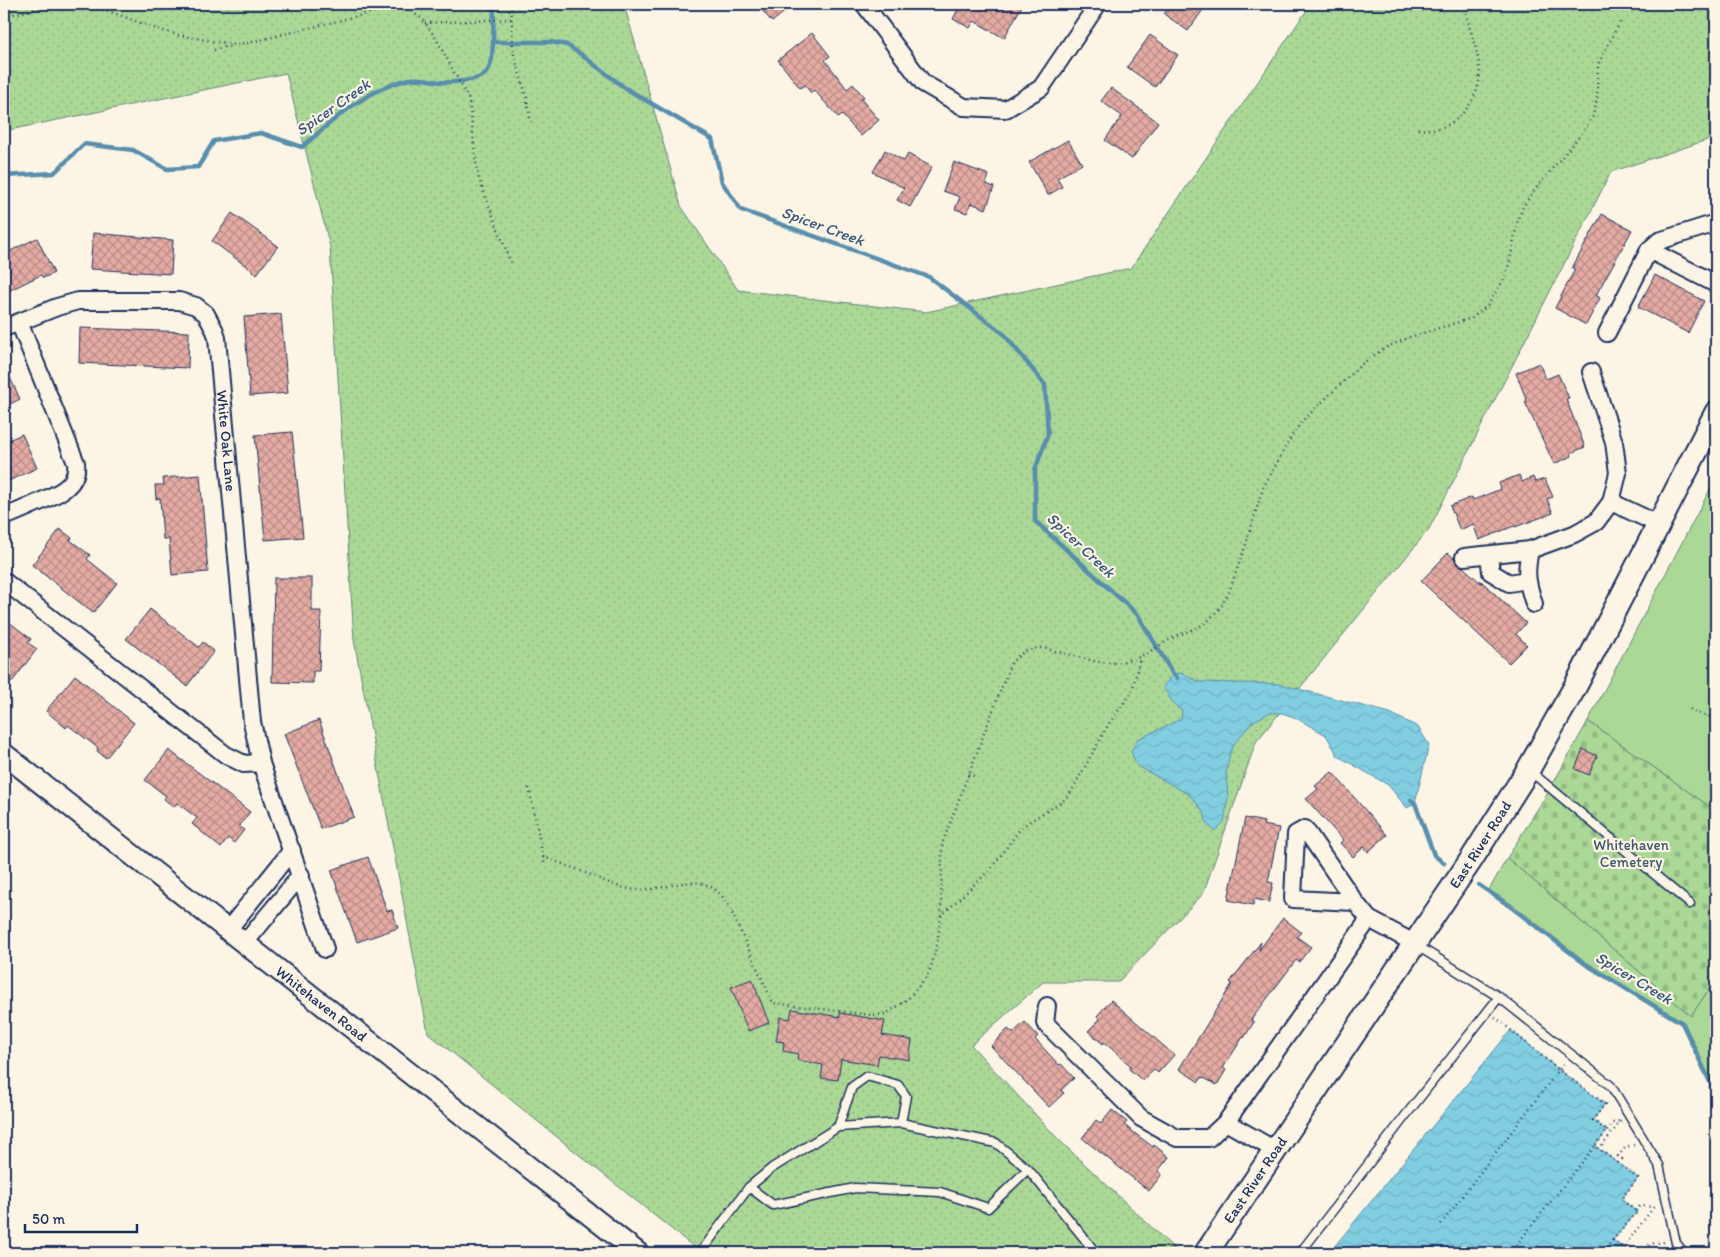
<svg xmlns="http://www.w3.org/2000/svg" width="1720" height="1257" font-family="Itim,sans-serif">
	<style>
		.grass { fill: url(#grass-dots); stroke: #63847a }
		.cemetery { fill: url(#cemetery-stones); stroke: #63847a }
		.green { fill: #abd896; stroke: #63847a }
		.water { fill: url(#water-waves); stroke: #598ead }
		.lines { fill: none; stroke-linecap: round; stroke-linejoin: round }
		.stream { stroke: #598ead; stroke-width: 4.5 }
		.building { fill: url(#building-cross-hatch); stroke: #1b2f5e }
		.service-casing { stroke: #1b2f5e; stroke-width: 11 }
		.minor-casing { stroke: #1b2f5e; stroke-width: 20 }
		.tertiary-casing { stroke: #1b2f5e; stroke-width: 24 }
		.secondary-casing { stroke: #1b2f5e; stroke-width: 26 }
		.path { stroke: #1b2f5e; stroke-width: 2.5; stroke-dasharray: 1 4; stroke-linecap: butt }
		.service { stroke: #fcf5e5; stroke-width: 8 }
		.minor { stroke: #fcf5e5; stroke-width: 16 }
		.tertiary { stroke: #fcf5e5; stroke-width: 20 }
		.secondary { stroke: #fcf5e5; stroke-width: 22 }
		.labels { text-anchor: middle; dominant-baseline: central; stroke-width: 4.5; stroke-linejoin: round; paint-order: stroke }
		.street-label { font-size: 15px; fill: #1b2f5e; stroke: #fcf5e5 }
		.park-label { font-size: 15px; fill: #3f596c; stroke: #fcf5e5 }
		.water-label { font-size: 16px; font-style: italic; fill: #35577f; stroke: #fcf5e5 }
	</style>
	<defs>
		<pattern id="grass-dots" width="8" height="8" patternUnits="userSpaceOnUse" patternTransform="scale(1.25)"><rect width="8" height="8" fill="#abd896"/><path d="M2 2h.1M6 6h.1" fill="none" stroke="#93ba84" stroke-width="1.8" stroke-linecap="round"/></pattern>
		<pattern id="cemetery-stones" width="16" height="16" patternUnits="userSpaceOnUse" patternTransform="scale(1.25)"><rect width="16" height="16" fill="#abd896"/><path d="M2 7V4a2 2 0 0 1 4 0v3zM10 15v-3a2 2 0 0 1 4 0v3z" fill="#93ba84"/></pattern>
		<pattern id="water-waves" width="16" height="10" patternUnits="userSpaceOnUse" patternTransform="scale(1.25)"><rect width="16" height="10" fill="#82cee1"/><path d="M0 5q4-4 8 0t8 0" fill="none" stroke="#70b1c3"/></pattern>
		<pattern id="building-cross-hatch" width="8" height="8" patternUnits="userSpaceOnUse" patternTransform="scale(1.25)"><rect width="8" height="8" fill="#e5aba3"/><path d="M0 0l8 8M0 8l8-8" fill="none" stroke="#b98c88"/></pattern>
	</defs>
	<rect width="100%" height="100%" fill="#fcf5e5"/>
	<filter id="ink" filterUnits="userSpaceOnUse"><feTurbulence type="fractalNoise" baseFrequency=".02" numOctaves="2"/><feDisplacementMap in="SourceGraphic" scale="10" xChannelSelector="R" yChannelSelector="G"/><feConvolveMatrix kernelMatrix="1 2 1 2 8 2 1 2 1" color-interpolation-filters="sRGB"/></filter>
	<g filter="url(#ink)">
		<!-- grass -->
		<path class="grass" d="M4,4H624L681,206L738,290L926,312L1131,268L1311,4H1716V137L1611,172L1429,529L1256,742L1203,894L1118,982H1043L971,1045L1058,1139L1179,1253H701L428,1033L354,640L330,247L286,73L4,131Z"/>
		<!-- cemetery -->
		<path class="cemetery" d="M1588,721L1716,811V979L1691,1016L1507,858L1550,789Z"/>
		<!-- green -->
		<path class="green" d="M1716,478V811L1588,721Z
			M1507,858L1691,1016L1716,979V1111L1713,1084L1684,1022L1586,962L1513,905L1489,890Z"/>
		<!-- water -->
		<path class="water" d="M1180,673L1200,682L1280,684L1390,713L1418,727L1429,745L1415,803L1407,808L1388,785L1338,756L1326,735L1294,717L1282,713H1269L1252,722L1235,743L1230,753L1226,774L1228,797L1224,822L1215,831L1207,824L1204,813L1196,802L1188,794L1136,765L1131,751L1138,739L1181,719L1182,711L1173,703L1163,687L1173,674Z
			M1511,1030L1559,1070L1605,1104L1593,1120L1607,1131L1595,1146L1638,1178L1621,1199L1637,1212L1613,1240L1630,1253H1329Z"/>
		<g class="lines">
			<!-- stream -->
			<path class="stream" d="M493,42L494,4
				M4,176L54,173L84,144L133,150L167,169L198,167L214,141L261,133L302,147C333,120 365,90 406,80C418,77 429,80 440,82C450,83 478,81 485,74C493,66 492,53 493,42H551L567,45L579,53L625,88L712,139L722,182L741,210L929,277L1004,334L1045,385L1048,434L1035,470V521L1138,615L1173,674L1177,678
				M1411,800L1415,803L1434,855L1444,863
				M1479,885L1511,907L1584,963L1682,1023L1711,1084L1716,1132"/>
		</g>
		<!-- building -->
		<path class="building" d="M757,4H794L772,22Z
			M961,4H1023L1004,38L974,21L970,28L953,19Z
			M1171,4H1207L1188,31L1164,14Z
			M812,33L830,56L825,60L847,89L853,84L864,97L861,99L879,120L861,136L842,115L839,118L814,90L811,93L805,85L800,88L778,60Z
			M1150,35L1178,55L1155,87L1127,67Z
			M1111,88L1158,122L1132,159L1105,140L1122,116L1101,101Z
			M1068,140L1082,164L1057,178L1062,187L1048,195L1029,162Z
			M885,150L904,161L908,154L932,167L910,207L897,200L904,188L873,172Z
			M954,162L989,175L986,184L994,187L986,209L971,203L967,213L955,209L960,197L943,191Z
			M232,213L278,246L257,274L212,241Z
			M1602,214L1632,230L1596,295L1600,298L1586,325L1555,308L1575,269L1572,268Z
			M93,233L173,240L171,274L90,269Z
			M37,238L54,273L43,278L41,275L4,293V254Z
			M1655,275L1704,301L1688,333L1638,307Z
			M281,314L288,393L250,396L244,317Z
			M80,328L189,332L188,368L79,363Z
			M1539,363L1546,379L1558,374L1569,398L1566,399L1585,447L1571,453L1572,456L1554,464L1525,402L1527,401L1516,373Z
			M4,365L20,399L4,407Z
			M292,432L303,537L265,540L255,435Z
			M22,434L37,468L4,483V442Z
			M200,475L208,572L172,575L169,539H163L160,498L156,499L155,485H164L163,478Z
			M1519,475L1522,482L1533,477L1535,482L1545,479L1553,497L1547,499L1553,513L1515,527L1514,526L1479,540L1473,524L1460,530L1450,506L1472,497L1473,500L1501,489L1499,483Z
			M60,529L72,538L70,540L90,555L87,559L117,583L93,613L32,565Z
			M1448,553L1454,558L1456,563L1463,567L1482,584L1480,580L1526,623L1516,634L1527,645L1509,663L1421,581Z
			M274,578H312V611H321L319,671H313V683L272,682Z
			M150,609L199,647L203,642L214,651L187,686L126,639Z
			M4,618L31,639L28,643L37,649L12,682L4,675Z
			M75,675L134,723L106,758L97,751L98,748L68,725L66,728L46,711Z
			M319,720L354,817L321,829L284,734Z
			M1583,749L1597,756L1589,775L1575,769Z
			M169,750L250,812L239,826L244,830L234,843L228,838L221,848L192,824L197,818L177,803L174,807L164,799L166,796L145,780Z
			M1332,772L1387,835L1368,852L1364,847L1353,857L1340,843L1343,840L1306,799L1318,789L1315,786Z
			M1245,818L1264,822L1263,825L1279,828L1268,882L1273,883L1269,902L1254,899L1253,905L1228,900Z
			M368,857L387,911L392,910L398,928L357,942L331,870Z
			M1283,918L1301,932L1297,937L1311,947L1299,962L1296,960L1251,1020L1254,1022L1244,1038L1243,1037L1223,1068L1226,1070L1217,1085L1202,1077L1199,1082L1179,1069L1232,984L1230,982L1261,942L1259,950Z
			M752,979L769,1023L748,1031L731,987Z
			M1111,1000L1174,1055L1158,1073L1154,1069L1143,1081L1129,1069L1131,1066L1104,1042L1103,1044L1088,1031L1100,1019L1097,1016Z
			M792,1009L840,1017V1013L885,1021L882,1035L912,1040L909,1060L879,1055L877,1065L841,1059L838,1080L821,1078L823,1065L797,1060L798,1054L783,1051L784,1042L776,1041L780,1017L790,1019Z
			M1025,1022L1038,1036L1035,1039L1059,1065L1061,1064L1074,1078L1061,1090L1064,1093L1049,1107L991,1046L1008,1029L1013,1033Z
			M1112,1110L1127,1122L1124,1125L1153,1147L1154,1145L1169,1157L1158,1171L1162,1174L1149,1191L1082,1138L1096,1120L1101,1124Z"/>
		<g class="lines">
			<!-- service casing -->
			<g class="service-casing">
				<path id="service" d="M1530,771L1690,904
					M1499,997L1611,1086L1659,1165L1676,1243L1684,1253
					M838,1127L852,1087L867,1076L898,1085L906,1096L901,1123
					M749,1187L773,1205L855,1188L940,1192L988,1208L1028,1169
					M700,1253L749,1187L772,1168L838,1127L901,1123L996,1143L1028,1169L1096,1253
					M1300,1253L1406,1115L1499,997L1416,945"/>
			</g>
			<!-- minor casing -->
			<g class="minor-casing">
				<g id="minor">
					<path d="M864,4L923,83L964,107L1006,109L1041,88L1098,4"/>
					<path d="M1649,250L1716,284"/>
					<path id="s1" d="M4,328L57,307L78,301H179L196,306L206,314L215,331L217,338L252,722L261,763L325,949"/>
					<path d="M1607,333L1649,250L1659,241L1716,223"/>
					<path d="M1611,502L1658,524"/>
					<path d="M4,517C15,513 26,508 37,503C55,495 79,487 76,463L19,322"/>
					<path d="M1530,550C1525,574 1527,582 1534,604"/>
					<path d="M1489,555L1491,572L1509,583L1527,580"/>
					<path d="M1464,557L1530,550L1574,534L1596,522L1611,502L1618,473L1614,442L1591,372"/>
					<path d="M4,581L226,755L244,764L261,763"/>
					<path d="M1355,902L1293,899L1296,834L1305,829L1355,902L1369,919L1414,943"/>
					<path d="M227,931L292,850"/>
					<path d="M244,944L301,875"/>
					<path d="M1047,1006L1045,1023L1141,1118L1177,1138H1209L1226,1122L1369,919"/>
					<path d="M1226,1122L1275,1150"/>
				</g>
			</g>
			<!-- tertiary casing -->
			<g class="tertiary-casing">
				<g id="tertiary">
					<path id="s2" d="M4,754L638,1253"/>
				</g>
			</g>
			<!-- secondary casing -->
			<g class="secondary-casing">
				<g id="secondary">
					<path id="s3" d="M1206,1253L1471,860L1528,770L1575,687L1716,413"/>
				</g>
			</g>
			<!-- path -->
			<path class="path" d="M511,4L513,51L526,95L531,122
				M4,16L62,4H75L103,9L157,29L178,35L218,42L237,44L248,43L394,7H403L423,19L438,42L469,100L477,171L481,185L511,263
				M425,23L511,19
				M214,50L234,45
				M1418,129C1437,131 1450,127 1463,113C1497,74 1469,45 1465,4
				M1690,709C1696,715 1708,715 1716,719
				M968,774L974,776
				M529,788L545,866
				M543,857C560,863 577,869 593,876C605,881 617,887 630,889C669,895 700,862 728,904L773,1003L871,1015L886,1014L908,999L927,976L931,967L937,944L941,916L942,844L1011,663C1020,653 1028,648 1043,648L1098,662L1116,663L1140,657L1176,636L1197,628L1207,622L1221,607L1229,592L1246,544L1263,488L1294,432L1305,418L1363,363L1383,349L1410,337L1472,318L1487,306L1505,278L1510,260L1518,219L1523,207L1537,187L1583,132L1593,116L1597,99L1598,64L1620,22
				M941,916L990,870L1020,829L1030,821L1063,801L1071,792L1108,725L1132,692L1140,658
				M1495,1017L1559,1070L1605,1104L1593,1120L1607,1131L1595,1146L1638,1178L1621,1199L1637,1212L1613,1240L1630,1253
				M1607,1131L1613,1123L1619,1121
				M1602,1146L1621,1121
				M1618,1163L1622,1159L1618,1156L1626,1147L1634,1145
				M1636,1211L1640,1206L1654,1207
				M1441,1224L1565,1062
				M1510,1253L1595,1146
				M1603,1253L1613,1240
				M1638,1253L1626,1244L1656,1204
				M1642,1253L1650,1244L1664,1242"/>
			<!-- service -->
			<use href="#service" class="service"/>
			<!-- minor -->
			<use href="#minor" class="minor"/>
			<!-- tertiary -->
			<use href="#tertiary" class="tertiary"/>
			<!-- secondary -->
			<use href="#secondary" class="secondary"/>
		</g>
	</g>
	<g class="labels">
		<!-- street labels -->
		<g class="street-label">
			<text stroke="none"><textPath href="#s1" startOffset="340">White Oak Lane</textPath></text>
			<text stroke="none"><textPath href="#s3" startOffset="492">East River Road</textPath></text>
			<text stroke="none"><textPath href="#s2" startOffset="404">Whitehaven Road</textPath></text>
			<text stroke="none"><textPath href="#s3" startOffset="88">East River Road</textPath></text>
		</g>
		<!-- park labels -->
		<g class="park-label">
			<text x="1631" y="845">Whitehaven<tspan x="1631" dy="17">Cemetery</tspan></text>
		</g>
		<!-- water labels -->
		<g class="water-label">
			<text transform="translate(333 107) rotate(-35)">Spicer Creek</text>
			<text transform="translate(823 226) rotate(20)">Spicer Creek</text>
			<text transform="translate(1081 545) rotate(43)">Spicer Creek</text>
			<text transform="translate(1634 978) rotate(31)">Spicer Creek</text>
		</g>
	</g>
	<!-- margin -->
	<rect width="1720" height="1257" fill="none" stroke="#fcf5e5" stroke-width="20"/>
	<rect x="10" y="10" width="1700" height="1237" fill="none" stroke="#1b2f5e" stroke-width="2" filter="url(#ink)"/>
	<!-- scale -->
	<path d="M25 1224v8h112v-8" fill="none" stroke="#1b2f5e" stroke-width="2.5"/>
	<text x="32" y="1224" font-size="15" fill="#1b2f5e" stroke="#fcf5e5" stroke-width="4" paint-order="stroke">50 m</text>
</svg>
